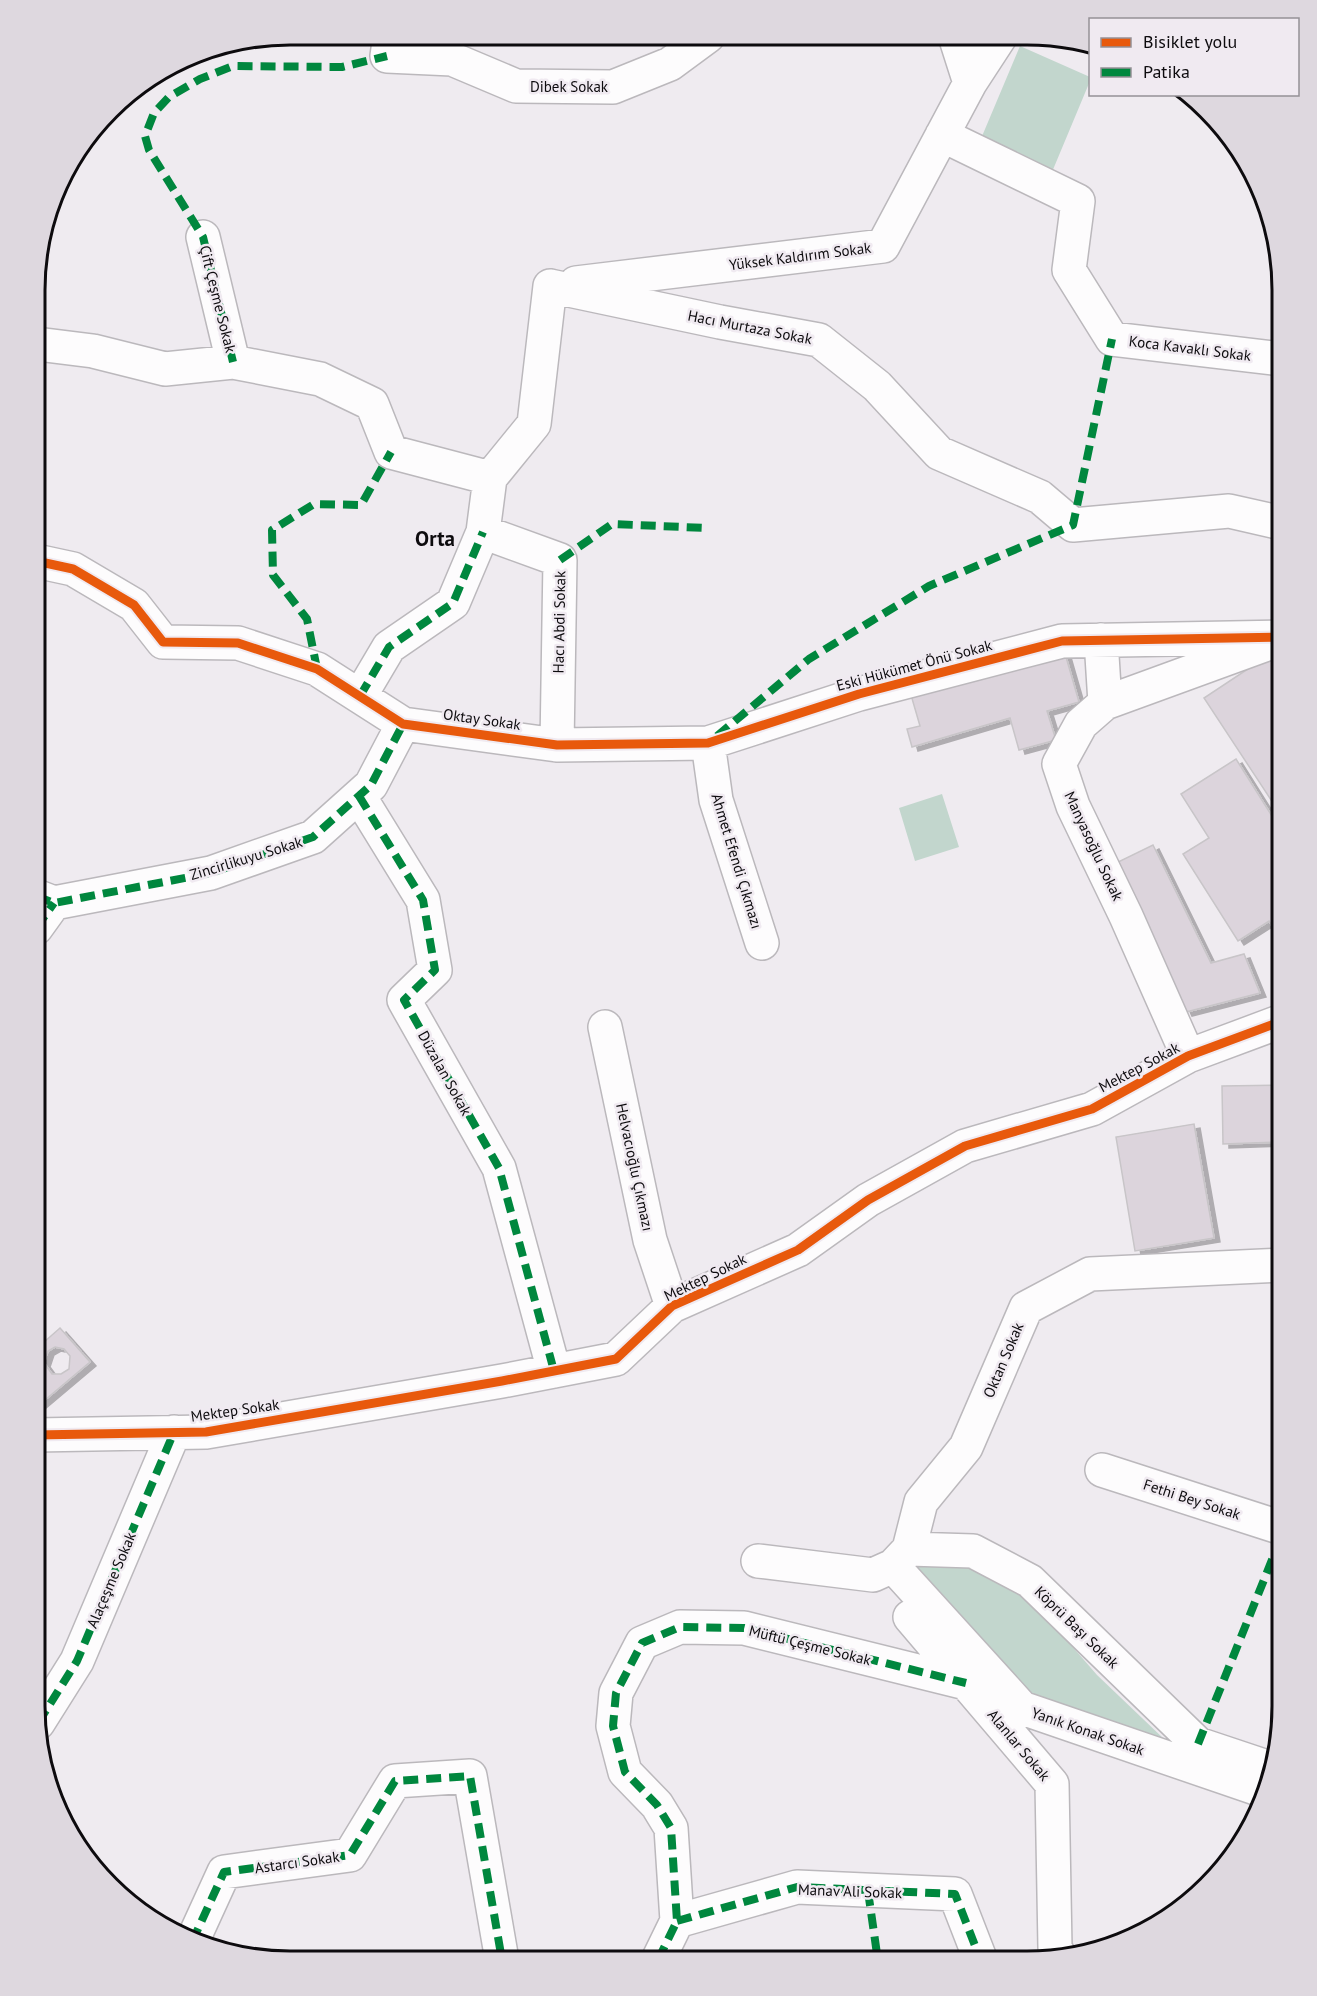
<svg xmlns="http://www.w3.org/2000/svg" width="1317" height="1996" font-family="'PT Sans',sans-serif">
	<style>
		.green { fill: #c2d6cd }
		.building { fill: #dcd4dc; stroke: #c8c5c8; stroke-width: 1.5; fill-rule: evenodd; filter: url(#shadow) }
		.lines { fill: none; stroke-linecap: round; stroke-linejoin: round }
		.minor-casing { stroke: #bbb8bc; stroke-width: 36 }
		.minor { stroke: #fdfcfd; stroke-width: 33 }
		.quiet { stroke: #00873e; stroke-width: 8; stroke-dasharray: 15 8; stroke-linecap: butt }
		.cycleway-casing { stroke: #f0eaf1; stroke-width: 13 }
		.cycleway { stroke: #e8590c; stroke-width: 9 }
		.labels { text-anchor: middle; dominant-baseline: central; stroke-width: 5; stroke-linejoin: round; paint-order: stroke }
		.street-label { font-size: 15px; fill: #0d0b0e; stroke: #f0eaf1 }
		.district-label { font-size: 21px; font-weight: bold; fill: #0d0b0e; stroke: #f0eaf1 }
		.rim { fill: none; stroke: #0d0b0e; stroke-width: 3 }
	</style>
	<defs>
		<filter id="shadow"><feDropShadow dx="6" dy="4" stdDeviation="0" flood-color="#0004"/></filter>
	</defs>
	<rect width="100%" height="100%" fill="#efebf0"/>
	<!-- green -->
	<path class="green" d="M1020,46L1090,77V81L1052,172L980,141Z
		M942,794L959,847L915,861L899,808Z
		M959,1562L1019,1585L1097,1675L1164,1739L1022,1695L902,1563Z"/>
	<!-- building -->
	<path class="building" d="M1064,650L1079,702L1047,711L1056,740L1019,750L1010,718L912,747L907,729L920,726L911,695Z
		M1272,653L1282,668V814L1281,815L1204,698Z
		M1236,759L1282,832V942L1269,921L1238,941L1183,854L1209,838L1181,794Z
		M1153,845L1211,963L1244,954L1260,993L1186,1012L1116,863Z
		M1282,1085V1142L1223,1144L1222,1086Z
		M1194,1124L1214,1238L1135,1251L1116,1137Z
		M60,1328L90,1362L39,1405L35,1400V1350ZM55,1347L64,1349L70,1356L69,1369L61,1374H52L44,1363L48,1351Z"/>
	<g class="lines">
		<!-- minor casing -->
		<g class="minor-casing">
			<path id="minor" d="M390,35L387,56L452,59L516,86L613,87L670,64L708,36
				M955,36L970,83
				M942,135L1078,201L1069,270L1112,339L1274,358L1282,356
				M203,237L233,362
				M576,283L883,246L970,83L1000,37
				M550,286L720,322L819,340L877,386L939,453L1040,497L1073,525L1229,511L1282,523
				M37,344L93,351L165,369L233,362L320,379L372,404L391,452L490,478L483,532L560,560L557,745
				M490,478L534,424L550,286
				M36,561L73,569L134,605L163,642L238,643L317,669L403,724L557,745L708,743L859,694L1062,641L1282,637
				M1101,640L1105,703L1081,724L1059,764L1073,806L1126,916L1188,1056
				M360,696L389,647L453,603L483,532
				M1105,703L1264,645
				M708,743L716,800L762,943
				M359,796L423,900L435,970L404,1000L499,1168L554,1371
				M36,896L54,903L211,873L313,837L371,785L403,724
				M36,928L54,903
				M605,1027L650,1240L672,1306
				M35,1435L206,1432L502,1381L616,1359L672,1306L798,1250L868,1200L965,1146L1092,1109L1188,1056L1282,1021
				M1102,1470L1282,1528
				M909,1549L921,1502L966,1447L1026,1308L1090,1274L1282,1265
				M758,1561L873,1575L893,1566L909,1549L973,1551L1030,1581L1198,1744L1273,1769
				M893,1566L1022,1708L1267,1792
				M910,1617L1052,1784L1055,1948L1059,1955
				M38,1723L77,1661L174,1432
				M677,1921L797,1887L955,1894L981,1961
				M192,1942L224,1872L350,1855L395,1781L470,1776L502,1960
				M658,1960L677,1921L671,1828L657,1805L625,1772L613,1726L616,1693L642,1643L680,1627L744,1628L966,1683"/>
		</g>
		<!-- minor -->
		<use href="#minor" class="minor"/>
		<!-- quiet -->
		<path class="quiet" d="M233,362L203,237L149,150L145,136L154,113L169,97L200,79L233,66L342,67L387,56
			M560,560L612,524L707,528
			M317,669L307,619L273,575L272,530L314,504L361,505L391,452
			M360,696L389,647L453,603L483,532
			M717,736L809,659L929,586L1073,525L1112,339
			M359,796L423,900L435,970L404,1000L499,1168L554,1371
			M36,896L54,903L211,873L313,837L371,785L403,724
			M36,928L54,903
			M38,1723L77,1661L174,1432
			M1198,1744L1282,1535
			M868,1891L878,1961
			M677,1921L797,1887L955,1894L981,1961
			M192,1942L224,1872L350,1855L395,1781L470,1776L502,1960
			M658,1960L677,1921L671,1828L657,1805L625,1772L613,1726L616,1693L642,1643L680,1627L744,1628L966,1683"/>
		<!-- cycleway casing -->
		<g class="cycleway-casing">
			<path id="cycleway" d="M36,561L73,569L134,605L163,642L238,643L317,669L403,724L557,745L708,743L859,694L1062,641L1282,637
				M35,1435L206,1432L502,1381L616,1359L672,1306L798,1250L868,1200L965,1146L1092,1109L1188,1056L1282,1021"/>
		</g>
		<!-- cycleway -->
		<use href="#cycleway" class="cycleway"/>
	</g>
	<g class="labels">
		<!-- street labels -->
		<g class="street-label">
			<text x="569" y="86">Dibek Sokak</text>
			<text transform="translate(800 256) rotate(-7)">Yüksek Kaldırım Sokak</text>
			<text transform="translate(218 299) rotate(76)">Çift Çeşme Sokak</text>
			<text transform="translate(750 327) rotate(11)">Hacı Murtaza Sokak</text>
			<text transform="translate(1190 348) rotate(7)">Koca Kavaklı Sokak</text>
			<text transform="translate(559 622) rotate(-89)">Hacı Abdi Sokak</text>
			<text transform="translate(914 665) rotate(-15)">Eski Hükümet Önü Sokak</text>
			<text transform="translate(482 719) rotate(8)">Oktay Sokak</text>
			<text transform="translate(1094 846) rotate(65)">Manyasoğlu Sokak</text>
			<text transform="translate(246 858) rotate(-17)">Zincirlikuyu Sokak</text>
			<text transform="translate(737 861) rotate(73)">Ahmet Efendi Çıkmazı</text>
			<text transform="translate(1139 1067) rotate(-28)">Mektep Sokak</text>
			<text transform="translate(445 1073) rotate(61)">Düzalan Sokak</text>
			<text transform="translate(635 1167) rotate(78)">Helvacıoğlu Çıkmazı</text>
			<text transform="translate(705 1277) rotate(-26)">Mektep Sokak</text>
			<text transform="translate(1003 1360) rotate(-67)">Oktan Sokak</text>
			<text transform="translate(235 1410) rotate(-8)">Mektep Sokak</text>
			<text transform="translate(1192 1499) rotate(18)">Fethi Bey Sokak</text>
			<text transform="translate(111 1580) rotate(-67)">Alaçeşme Sokak</text>
			<text transform="translate(1077 1627) rotate(44)">Köprü Başı Sokak</text>
			<text transform="translate(810 1645) rotate(14)">Müftü Çeşme Sokak</text>
			<text transform="translate(1088 1731) rotate(19)">Yanık Konak Sokak</text>
			<text transform="translate(1019 1745) rotate(50)">Alanlar Sokak</text>
			<text transform="translate(297 1862) rotate(-8)">Astarcı Sokak</text>
			<text transform="translate(850 1891) rotate(2)">Manav Ali Sokak</text>
		</g>
		<!-- district labels -->
		<g class="district-label">
			<text x="435" y="538">Orta</text>
		</g>
	</g>
	<!-- crop -->
	<path d="M0 0H1317V1996H0ZM290 45H1027A245 245 0 0 1 1272 290V1706A245 245 0 0 1 1027 1951H290A245 245 0 0 1 45 1706V290A245 245 0 0 1 290 45Z" fill="#ded8df" fill-rule="evenodd"/>
	<path class="rim" d="M290 45H1027A245 245 0 0 1 1272 290V1706A245 245 0 0 1 1027 1951H290A245 245 0 0 1 45 1706V290A245 245 0 0 1 290 45Z"/>
	<!-- legend -->
	<rect x="1089" y="18" width="210" height="78" fill="#f0eaf1" stroke="#959196" stroke-width="1.5"/>
	<rect x="1101" y="38" width="30" height="9" fill="#e8590c" stroke="#959196" stroke-width="1.5"/>
	<text x="1143" y="48" font-size="18" fill="#0d0b0e">Bisiklet yolu</text>
	<rect x="1101" y="68" width="30" height="9" fill="#00873e" stroke="#959196" stroke-width="1.5"/>
	<text x="1143" y="78" font-size="18" fill="#0d0b0e">Patika</text>
</svg>
